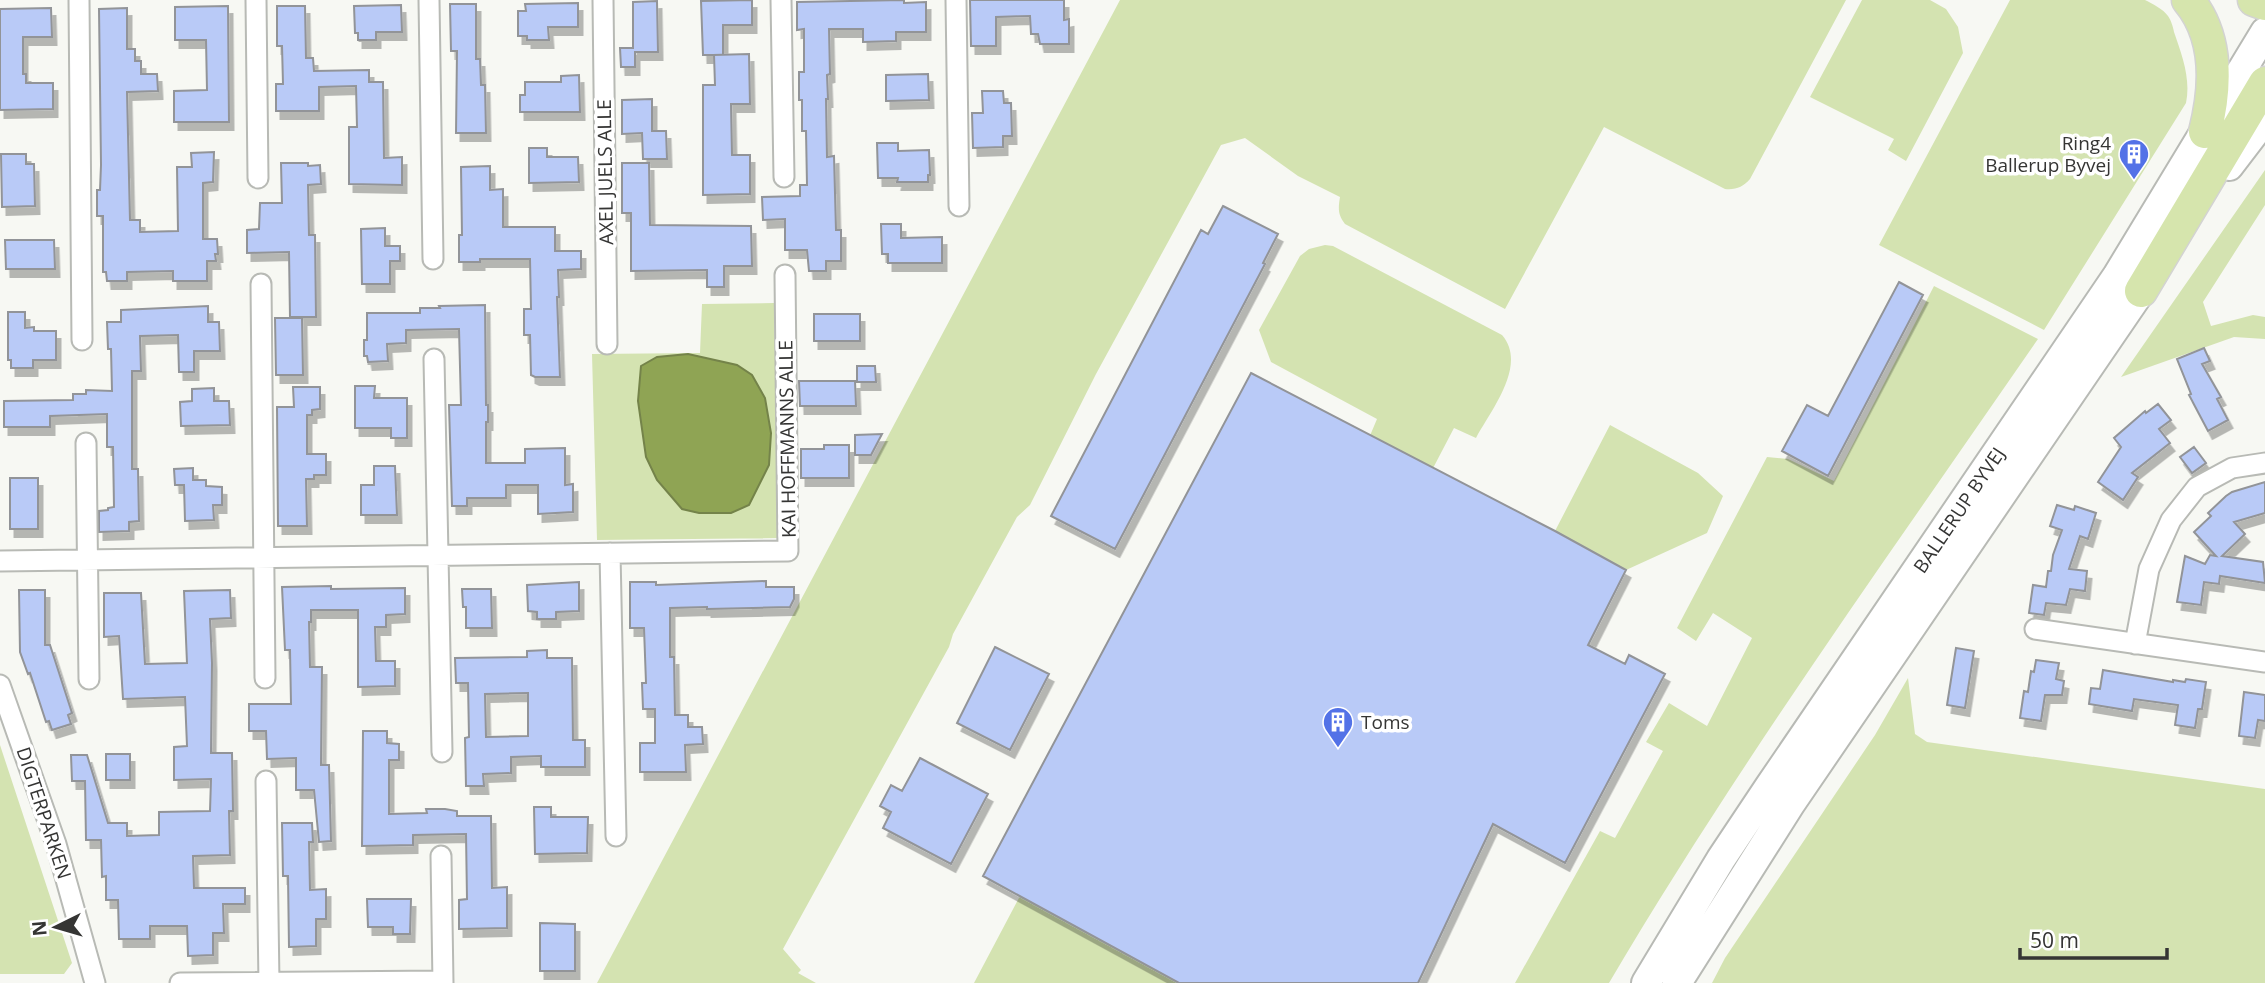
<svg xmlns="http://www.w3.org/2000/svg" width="2265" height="983" font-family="'Open Sans',sans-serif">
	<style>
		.green { fill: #d4e3b1 }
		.water { fill: #8fa454; stroke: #74834a; stroke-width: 2 }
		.building { fill: #b9caf7; stroke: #929498; stroke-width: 2; fill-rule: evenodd; filter: url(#shadow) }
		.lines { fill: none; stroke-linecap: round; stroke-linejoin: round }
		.street-casing { stroke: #b8bab5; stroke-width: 23 }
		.secondary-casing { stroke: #b8bab5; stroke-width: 32 }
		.primary-casing { stroke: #d3d3d2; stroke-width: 35 }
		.street { stroke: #fff; stroke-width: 19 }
		.secondary { stroke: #fff; stroke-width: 28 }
		.primary { stroke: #d6e5ad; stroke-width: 32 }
		.labels { text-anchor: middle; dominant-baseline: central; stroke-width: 7; stroke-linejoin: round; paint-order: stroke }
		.poi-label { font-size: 19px; fill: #353534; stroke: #fff; text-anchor: end }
		.street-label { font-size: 19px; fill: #353534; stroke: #fff }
	</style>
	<defs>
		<filter id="shadow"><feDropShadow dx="4.5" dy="8" stdDeviation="0" flood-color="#0004"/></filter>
	</defs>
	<rect width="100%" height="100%" fill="#f7f8f3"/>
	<!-- green -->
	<path class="green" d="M1120,0H1846L1750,179C1743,187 1736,190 1725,189L1604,127L1505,309L1345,224C1338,215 1338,209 1340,197L1298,176L1245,138L1221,145L1096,374L1030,505L1017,517L953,634L949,647L783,949L801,970L798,973L816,983H597Z
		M1862,0H1930L1946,9L1958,27L1963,53L1906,161L1888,150L1894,139L1810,97Z
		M2010,0H2145C2153,4 2163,9 2168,16C2171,20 2173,27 2174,32C2182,55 2191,79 2186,103L2044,330L1879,245Z
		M2265,170V205L2203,302L2211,326L2253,315L2265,317V339L2234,337L2121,377Z
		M1325,245L1333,246L1502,335C1528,365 1491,410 1476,438L1454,428L1431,472L1369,438L1377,419L1271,362L1259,330L1300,256L1309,249Z
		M1934,286L2038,339C1892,551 1740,761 1609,983H1515L1600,831L1615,838L1663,751L1646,742L1669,703L1707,726L1752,638L1713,613L1696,641L1677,628L1767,457L1788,459L1834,481Z
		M774,303L778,538L597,540L592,354L700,353L702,304Z
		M1610,425L1698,473L1723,496L1707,533L1626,570L1555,531Z
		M1908,678L1915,734L1927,742L2265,789V983H1712L1725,958L1875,735Z
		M0,745L72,963L64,974H0Z
		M1020,896L1179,983H974Z"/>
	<!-- water -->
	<path class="water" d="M688,354L737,365L752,375L765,398L771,433L769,465L749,505L731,513H699L682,509L657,480L646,457L638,401L641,366L657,357Z"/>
	<!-- building -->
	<path class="building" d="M752,0V25H723V55H703L701,1Z
		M904,0V3L926,2V32H896V41L863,42V29H829L830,74L827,75L828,99H826L827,157L834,156L836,230H841V261H826V271H809L807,250H785V219L763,220L762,197L800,196V185H807L806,131H802V100H799V72H804V29L797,30V2Z
		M970,0H1064V20L1069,19V44H1040L1038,34H1031L1030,16L996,17V46H971Z
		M657,1L658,52H635V67H621L620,48H633V2Z
		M578,3V27H548L549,40H527V36H518V11H526L525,4Z
		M450,4H476V59H480L481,85H485L486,133H456L457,51H451Z
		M401,5L402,32H376V40H358V33H355L354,6Z
		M228,6L229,122H174V91L207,90L206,40H175V7Z
		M277,6H305L306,58H313L314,71L369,70V82H383L384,158L402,157V185L349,184V127H357L356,86L319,87V111H276V84H283L282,46H277Z
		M51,8L52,37H23V74H26V83H53V109L0,110V9Z
		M127,8V49H135V61H141V74H157L158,91L127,92L130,220H140V232L178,231L177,167H192L191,153L214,152L213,182L203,183V239H217L218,254H215L216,261H207V281H173V271L127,272V281H107L106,272H103V216H97V190H100L101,165L99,9Z
		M749,54L750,104H731L732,155H750V194L703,195V85H715L714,55Z
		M928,74L929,100L886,101V75Z
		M579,75L580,112H520V95H525V82H561V76Z
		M982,91H1003L1004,103H1011L1012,136H1003V147L973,148L972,113H983Z
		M652,99V131H666L667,159H643L642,133L622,134V100Z
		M877,143H898V151L929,150L930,175H928V182H897L898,178H878Z
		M529,148H547V157H578L579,182L529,183Z
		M1,154H26V164H34L35,206L2,207Z
		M281,163H308V166L320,165L321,184L308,185L309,235H315L316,317H290L289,252L247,253V230L259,229L260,203H282Z
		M622,163H649L650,225L751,226L752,266H724V287H707V270L631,271V213H622Z
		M490,166V190L503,189V227H555V251H581V269L558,270L559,297H557L560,377H535L531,375L530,335H524V309H531L530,259H480V262H459V235H462L461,167Z
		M1223,206L1278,234L1263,263L1265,264L1115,549L1051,516L1201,230L1208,234Z
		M881,224H901V238L942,237V263H888V254H882Z
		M385,228V246H400V261H390V284H362L361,229Z
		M5,240H54L55,269H6Z
		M1899,282L1923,295L1828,476L1782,451L1807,405L1828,416Z
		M485,305L486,405H488V422H486V463H525V449L565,448V485L573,484V512L538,514V485H506V498H467V506H452L449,405H461L459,329L406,330V343L387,344L388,361L368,362L367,356H364V340H367V313H420V308H440L439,306Z
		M208,306V322H219L220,351H194V372H179L178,335L140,336L141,371H132V469H138L139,521L129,522V531L99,532V511L108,510V508L114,507L113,447H107V414L50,416V427H4V401L73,400V394H86V390L112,391L111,349H108L107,322H121V310Z
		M8,312H25V328L34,327V331H56V360H33V368H11V360H8Z
		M814,314H860V341H814Z
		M275,318H302L303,375H276Z
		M2204,348L2210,361L2202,364L2221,397L2217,399L2228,420L2208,431L2189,395L2191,394L2177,359Z
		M857,366H875L876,382H857Z
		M1251,373L1555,531L1626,570L1588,645L1625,664L1629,655L1665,674L1565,863L1493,824L1418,983H1179L983,876Z
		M799,381H855L856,406H800Z
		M355,386H375L374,398H407V438H391V428H355Z
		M293,387H320V409L312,410V415H307V454H326V475H314V479H306L307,526H278L277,407H294Z
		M214,388V401H229L230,425L181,426L180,402L192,401V389Z
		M2158,404L2171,420L2159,429L2170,443L2132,473L2138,477L2123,500L2098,482L2121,447L2114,438L2145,411L2146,413Z
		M882,434L871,455H855V435Z
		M824,445H849V478H801V449H824Z
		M2194,447L2206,463L2192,473L2180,457Z
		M374,466H395L397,515H361V485H374Z
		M193,468V480H206V486L222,487V505H213L214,520L185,521L184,485H175L174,469Z
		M10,478H38V529H10Z
		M2265,482V513L2234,522L2245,534L2222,556L2263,562L2265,583L2220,576L2219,584L2204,582L2201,605L2177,602L2185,556L2205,564L2210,555L2216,556L2194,532L2211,516L2208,513L2226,496L2232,492Z
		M2057,505L2074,510L2075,506L2096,513L2088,539L2080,536L2069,569L2087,571L2085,591L2070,589L2066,605L2046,603L2044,615L2029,613L2033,585L2046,587L2048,571H2051L2053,555L2062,530L2050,526Z
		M766,581V587H794V599L790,607L707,609V607L670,608V657H674L675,715H688V727H702L703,744L685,745L686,772H640V743H655V709H643L642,683H646L644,628H630V582H656V585Z
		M579,582V611L556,612V619H537V612L528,611L527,585Z
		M331,586V589L405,588V614L386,615V627H375L376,661H395V686L358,687V610H311V622H309L310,667H322L321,765H329L331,841L319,842L314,790H296V758L267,759L266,731H249V704H291L290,650H285L282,587Z
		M462,589H491L492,628H466V607H463Z
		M19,590H45V645H50L72,713L68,715L71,724L52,730L49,721L46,722L30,673L28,674L20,652Z
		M230,590L231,618L210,619L212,663L211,753H232L233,811H229L230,855L193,856L194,888H245V904H223L224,933H213V955L188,956L187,926H150V939H119L118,900H106V876L102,877L101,840H86L85,781H72L71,755H87L108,823H127V836L159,835V812L210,811L211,779L174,780V747L187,746L185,697L123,699L119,636L104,637V593H141L145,664L187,663L184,591Z
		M995,647L1049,674L1010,750L957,723Z
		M1956,648L1974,651L1965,708L1947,705Z
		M547,650V658H572L573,740H585V767H541V756L511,757V773L483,774L484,786H466L465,738L469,737L468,683H456L455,658L527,657V651ZM528,693V736L486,737L485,694Z
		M2036,660L2059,663L2056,679L2064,681L2062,695H2045L2041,721L2020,718L2024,691L2028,692L2031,671L2034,672Z
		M2103,670L2173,682V680L2185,682L2186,679L2206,682L2202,709H2198L2195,728L2175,725L2178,705L2134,699L2132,711L2089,704L2091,688L2100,689Z
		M2244,692L2265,695V721L2258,720L2255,738L2239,736Z
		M363,731H387V743L399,744V760H389V814L427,813L426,809H445L457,811V816H491L492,888L507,887V928L459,929V900L467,899L466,834L413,835V845L362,846Z
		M106,754H130V780H106Z
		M920,758L988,794L951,864L883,828L891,812L880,806L891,785L902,791Z
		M534,807H551V817H588L587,853L535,854Z
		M282,823H312L313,842H309L310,890L326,889V919H316V946L289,947L288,876H283Z
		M367,899H411L410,934H393V927H368Z
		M540,923L575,924V971H540Z"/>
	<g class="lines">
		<!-- street casing -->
		<g class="street-casing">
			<path id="street" d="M79,0L82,340
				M256,0L258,178
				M429,0L433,259
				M603,0L607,344
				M781,0L784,177
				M956,0L959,206
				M261,284L265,678
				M434,359L442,752
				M86,443L89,679
				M610,553L616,836
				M0,561L788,551L785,275
				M2035,629L2265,662
				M2135,644L2149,569L2171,520L2197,487L2232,468L2265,463
				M0,685L56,844L95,983
				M266,781L269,983
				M441,856L443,983
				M180,983L443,981"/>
		</g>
		<!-- secondary casing -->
		<g class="secondary-casing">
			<path id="secondary" d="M2229,166L2265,119
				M1646,983L1721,859L1769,787L2117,276L2265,32
				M1677,983L1791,803L2153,273"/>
		</g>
		<!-- primary casing -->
		<g class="primary-casing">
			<path id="primary" d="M2188,0C2219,37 2216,89 2205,132
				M2254,0L2265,4
				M2141,291L2265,83"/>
		</g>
		<!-- street -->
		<use href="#street" class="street"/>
		<!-- secondary -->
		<use href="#secondary" class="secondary"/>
		<!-- primary -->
		<use href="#primary" class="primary"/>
	</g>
	<!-- icons -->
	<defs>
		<g id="building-pin" transform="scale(1.575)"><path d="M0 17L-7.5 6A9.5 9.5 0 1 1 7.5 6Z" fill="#5372e7" stroke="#fff"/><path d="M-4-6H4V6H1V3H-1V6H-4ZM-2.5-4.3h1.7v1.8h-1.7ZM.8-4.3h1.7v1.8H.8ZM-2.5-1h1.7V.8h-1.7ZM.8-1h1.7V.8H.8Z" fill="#fff"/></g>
	</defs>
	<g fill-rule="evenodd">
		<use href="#building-pin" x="2134" y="154"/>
		<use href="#building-pin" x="1338" y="722"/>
	</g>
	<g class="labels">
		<!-- poi labels -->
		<g class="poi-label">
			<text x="2111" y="143">Ring4<tspan x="2111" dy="22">Ballerup Byvej</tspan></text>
			<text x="1361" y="722" text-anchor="start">Toms</text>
		</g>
		<!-- street labels -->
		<g class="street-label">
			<text transform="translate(605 172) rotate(-91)">AXEL JUELS ALLE</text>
			<text transform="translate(787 439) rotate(-91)">KAI HOFFMANNS ALLE</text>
			<text transform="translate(1959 510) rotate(-56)">BALLERUP BYVEJ</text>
			<text transform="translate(44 813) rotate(72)">DIGTERPARKEN</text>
		</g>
	</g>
	<!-- north arrow -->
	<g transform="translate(56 927) rotate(265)" stroke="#ffffff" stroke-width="5" paint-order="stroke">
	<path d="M0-5L12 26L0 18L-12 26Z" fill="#353534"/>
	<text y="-10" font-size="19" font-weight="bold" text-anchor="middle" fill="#353534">N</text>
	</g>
	<!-- scale -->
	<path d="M2020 948v10h147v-10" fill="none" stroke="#353534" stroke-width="3.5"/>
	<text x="2030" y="948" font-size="21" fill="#353534" stroke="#ffffff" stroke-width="5" paint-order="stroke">50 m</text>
</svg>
